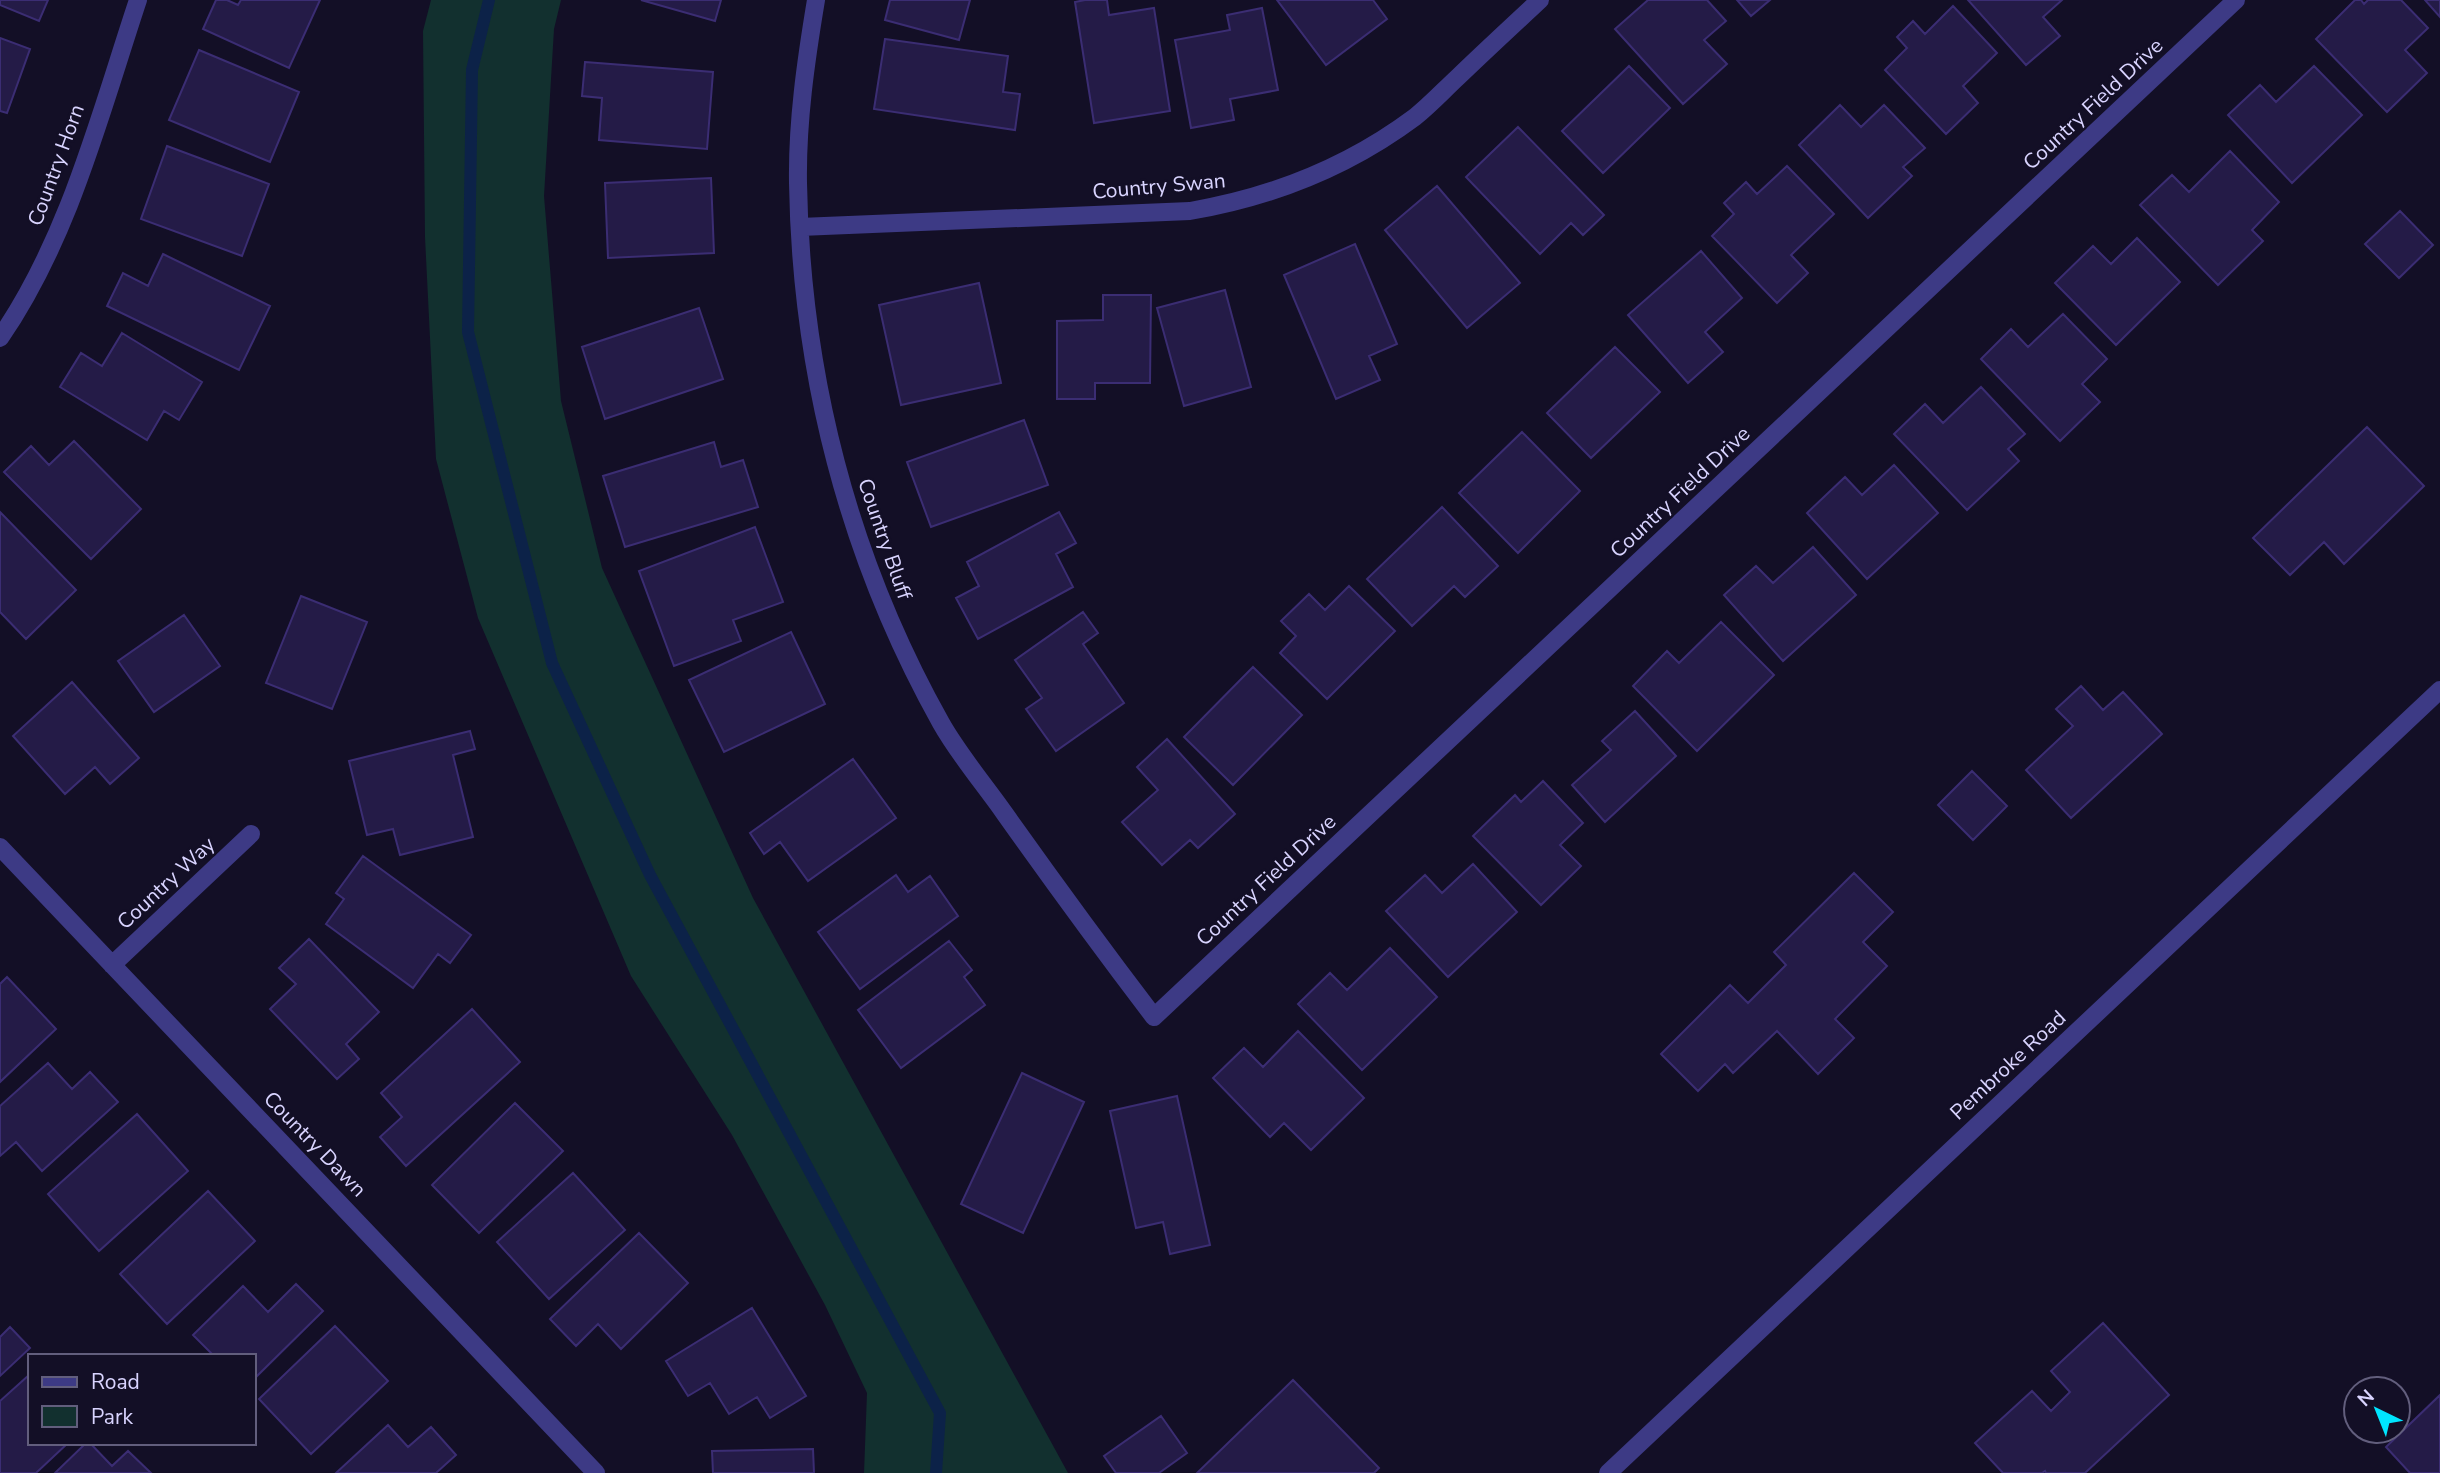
<svg xmlns="http://www.w3.org/2000/svg" width="2440" height="1473" font-family="'Nunito Sans',sans-serif">
	<style>
		.green { fill: #12302f }
		.lines { fill: none; stroke-linecap: round; stroke-linejoin: round }
		.stream { stroke: #0c2248; stroke-width: 12 }
		.building { fill: #241b47; stroke: #3b2d73; stroke-width: 2 }
		.minor { stroke: #3d3a85; stroke-width: 18 }
		.labels { text-anchor: middle; dominant-baseline: central; stroke-width: 5; stroke-linejoin: round; paint-order: stroke }
		.street-label { font-size: 21px; fill: #d9d4ff; stroke: #130f26 }
	</style>
	<rect width="100%" height="100%" fill="#130f26"/>
	<!-- green -->
	<path class="green" d="M431,0H561L554,29L544,196L561,401L602,568L753,898L1068,1473H864L867,1393L825,1305L732,1135L631,976L478,618L436,459L425,237L423,31Z"/>
	<g class="lines">
		<!-- stream -->
		<path class="stream" d="M489,0L472,70L468,332L552,663L650,875L940,1413L936,1473"/>
	</g>
	<!-- building -->
	<path class="building" d="M0,0H48L39,21L0,5Z
		M216,0H227L238,5L241,0H320L289,68L203,29Z
		M641,0H721L715,21Z
		M890,0H970L959,40L885,20Z
		M1085,0H1107L1109,15L1154,8L1170,111L1094,123L1075,2Z
		M1277,0H1373L1387,19L1326,65Z
		M1648,0H1707L1726,21L1704,40L1727,64L1683,104L1615,29Z
		M1737,0H1770L1751,16Z
		M1968,0H2062L2043,17L2060,36L2026,65Z
		M2355,0H2361L2364,4L2368,0H2401L2428,28L2405,50L2427,73L2387,112L2316,39Z
		M2425,0H2440V17Z
		M1953,6L1997,53L1963,86L1978,103L1946,134L1885,70L1907,48L1897,37L1913,21L1925,34Z
		M1262,8L1278,90L1230,99L1234,120L1191,128L1175,40L1230,30L1227,15Z
		M0,38L30,49L7,113L0,111Z
		M885,39L1008,56L1003,92L1020,94L1015,130L874,109Z
		M199,50L299,92L270,162L169,120Z
		M585,62L713,72L707,149L599,140L602,98L582,96Z
		M1629,66L1670,108L1603,173L1562,131Z
		M2314,66L2362,115L2292,183L2228,115L2260,85L2276,102Z
		M1840,105L1861,127L1884,105L1925,148L1903,167L1912,176L1868,218L1799,145Z
		M1518,127L1604,215L1583,235L1571,223L1540,254L1466,177Z
		M167,146L269,184L242,256L141,219Z
		M2230,151L2279,202L2252,230L2263,241L2218,285L2140,205L2172,175L2189,192Z
		M1787,166L1834,214L1791,255L1808,273L1777,303L1712,236L1734,214L1724,203L1746,182L1757,194Z
		M711,178L714,253L608,258L605,183Z
		M1437,186L1520,283L1467,328L1385,230Z
		M2400,211L2433,245L2399,278L2365,244Z
		M2137,238L2180,282L2116,345L2055,283L2093,246L2111,264Z
		M1355,244L1397,344L1369,356L1380,380L1336,399L1284,275Z
		M1701,251L1742,298L1705,332L1723,352L1688,383L1628,315Z
		M163,254L270,306L239,370L107,306L123,273L148,286Z
		M979,283L1001,383L901,405L879,305Z
		M1225,290L1251,387L1184,406L1157,308Z
		M1103,295H1151L1150,383H1095V399H1057V321L1103,320Z
		M699,308L723,379L605,419L582,347Z
		M2063,314L2107,359L2082,384L2100,402L2060,441L1981,359L2011,329L2028,347Z
		M122,333L202,382L179,420L164,411L147,440L60,387L81,353L102,366Z
		M1615,347L1660,392L1591,458L1547,413Z
		M1981,387L2025,434L2008,449L2019,461L1967,510L1894,434L1925,404L1943,423Z
		M1024,420L1048,485L931,527L907,462Z
		M2367,427L2424,486L2344,564L2324,542L2290,575L2253,538Z
		M1522,432L1580,491L1518,553L1459,493Z
		M74,441L141,509L91,559L4,472L31,446L49,465Z
		M714,442L721,467L743,460L758,507L625,547L603,476Z
		M1894,465L1938,513L1867,579L1807,513L1845,477L1862,495Z
		M1442,507L1498,566L1465,597L1454,586L1412,626L1367,579Z
		M0,512L76,590L26,639L0,612Z
		M1059,512L1076,543L1056,554L1073,587L978,639L956,598L979,586L967,562Z
		M755,527L783,602L733,620L741,641L674,666L639,571Z
		M1813,547L1856,595L1783,661L1724,595L1756,566L1773,583Z
		M1349,586L1395,631L1327,699L1280,653L1296,636L1281,621L1309,594L1325,610Z
		M301,596L367,622L332,709L266,683Z
		M1083,612L1098,633L1083,644L1124,703L1056,751L1026,709L1042,698L1015,660Z
		M184,615L220,666L154,712L118,661Z
		M1721,622L1774,675L1697,751L1633,686L1667,651L1679,663Z
		M791,632L825,704L724,752L689,680Z
		M1253,667L1302,715L1233,785L1184,737Z
		M72,682L139,758L110,784L95,767L65,794L13,736Z
		M2081,686L2103,710L2123,692L2162,734L2071,818L2026,770L2073,726L2056,709Z
		M1635,711L1676,756L1605,822L1572,785L1611,750L1602,741Z
		M470,731L475,749L453,755L473,837L400,855L393,829L367,835L349,761Z
		M1167,739L1235,814L1198,848L1190,840L1162,865L1122,822L1158,790L1137,767Z
		M853,759L896,818L808,881L780,842L764,854L750,833Z
		M1972,771L2007,806L1973,840L1938,805Z
		M1543,781L1583,823L1560,845L1581,866L1541,905L1473,836L1515,795L1521,802Z
		M363,856L471,935L450,963L438,954L413,988L326,924L344,899L336,893Z
		M1473,864L1517,912L1448,977L1386,911L1425,875L1442,893Z
		M1854,873L1893,912L1863,942L1887,966L1835,1019L1854,1038L1818,1074L1777,1031L1733,1073L1725,1064L1698,1091L1661,1054L1730,985L1748,1003L1786,965L1774,952Z
		M896,875L908,892L930,876L958,916L860,989L818,932Z
		M309,939L379,1012L346,1044L359,1059L337,1079L270,1009L296,984L279,968Z
		M949,941L972,970L964,977L985,1005L901,1068L858,1010Z
		M1390,948L1437,997L1362,1070L1298,1004L1330,973L1347,990Z
		M7,977L56,1029L0,1082V984Z
		M472,1009L520,1062L406,1166L380,1137L402,1117L381,1093Z
		M1298,1031L1364,1098L1311,1150L1284,1123L1270,1137L1213,1078L1244,1048L1263,1067Z
		M48,1063L72,1089L90,1072L118,1102L42,1171L16,1142L0,1156V1106Z
		M1022,1073L1084,1102L1023,1233L961,1204Z
		M1177,1096L1210,1245L1170,1254L1163,1222L1136,1228L1110,1111Z
		M515,1103L563,1151L479,1233L432,1185Z
		M137,1114L188,1171L99,1251L48,1194Z
		M573,1173L625,1230L549,1299L497,1242Z
		M208,1191L255,1241L167,1324L120,1274Z
		M639,1233L688,1283L621,1349L598,1324L576,1346L550,1319Z
		M296,1284L323,1311L254,1379V1356H214L193,1335L243,1286L268,1312Z
		M752,1308L806,1396L770,1418L757,1397L729,1414L710,1383L688,1396L666,1361Z
		M2103,1323L2169,1395L2085,1473H2046L2045,1471L2042,1473H2003L1975,1443L2032,1391L2051,1411L2070,1392L2051,1371Z
		M335,1326L388,1381L311,1454L259,1399Z
		M10,1327L30,1348L0,1376V1337Z
		M29,1375L30,1443H68L36,1473H0V1401Z
		M1293,1380L1379,1468L1374,1473H1197Z
		M2440,1395V1473H2410L2386,1447Z
		M1161,1416L1187,1453L1159,1473H1116L1104,1456Z
		M388,1425L408,1447L431,1427L456,1455L436,1473H336Z
		M86,1443H90L112,1466L128,1451L151,1473H55Z
		M813,1449L814,1473H713L712,1451Z"/>
	<g class="lines">
		<!-- minor -->
		<path class="minor" d="M816,0C806,60 797,122 798,183C801,373 848,557 941,723C959,755 984,784 1005,814C1054,883 1103,950 1154,1017L2236,0
			M800,227L1190,211C1272,197 1348,167 1415,117C1430,105 1444,90 1458,77C1485,51 1512,26 1540,0
			M0,338C69,238 100,114 138,0
			M0,847L596,1473
			M112,965L251,834
			M1608,1473L2440,690"/>
	</g>
	<g class="labels">
		<!-- street labels -->
		<g class="street-label">
			<text transform="translate(2093 104) rotate(-43)">Country Field Drive</text>
			<text transform="translate(56 165) rotate(-70)">Country Horn</text>
			<text transform="translate(1159 186) rotate(-5)">Country Swan</text>
			<text transform="translate(1680 492) rotate(-43)">Country Field Drive</text>
			<text transform="translate(885 539) rotate(71)">Country Bluff</text>
			<text transform="translate(1266 880) rotate(-43)">Country Field Drive</text>
			<text transform="translate(166 883) rotate(-43)">Country Way</text>
			<text transform="translate(2008 1065) rotate(-43)">Pembroke Road</text>
			<text transform="translate(315 1144) rotate(46)">Country Dawn</text>
		</g>
	</g>
	<!-- legend -->
	<rect x="28" y="1354" width="228" height="91" fill="#130f26" stroke="#625e7d" stroke-width="2"/>
	<rect x="42" y="1377" width="35" height="10" fill="#3d3a85" stroke="#625e7d" stroke-width="2"/>
	<text x="91" y="1389" font-size="21" fill="#d9d4ff">Road</text>
	<rect x="42" y="1406" width="35" height="21" fill="#12302f" stroke="#625e7d" stroke-width="2"/>
	<text x="91" y="1424" font-size="21" fill="#d9d4ff">Park</text>
	<!-- north arrow -->
	<g transform="translate(2377 1410) rotate(317)"><circle r="33" fill="#130f26" stroke="#625e7d" stroke-width="2"/>
	<path d="M0-5L12 26L0 18L-12 26Z" fill="#00e5ff"/>
	<text y="-10" font-size="19" font-weight="bold" text-anchor="middle" fill="#d9d4ff">N</text>
	</g>
</svg>
